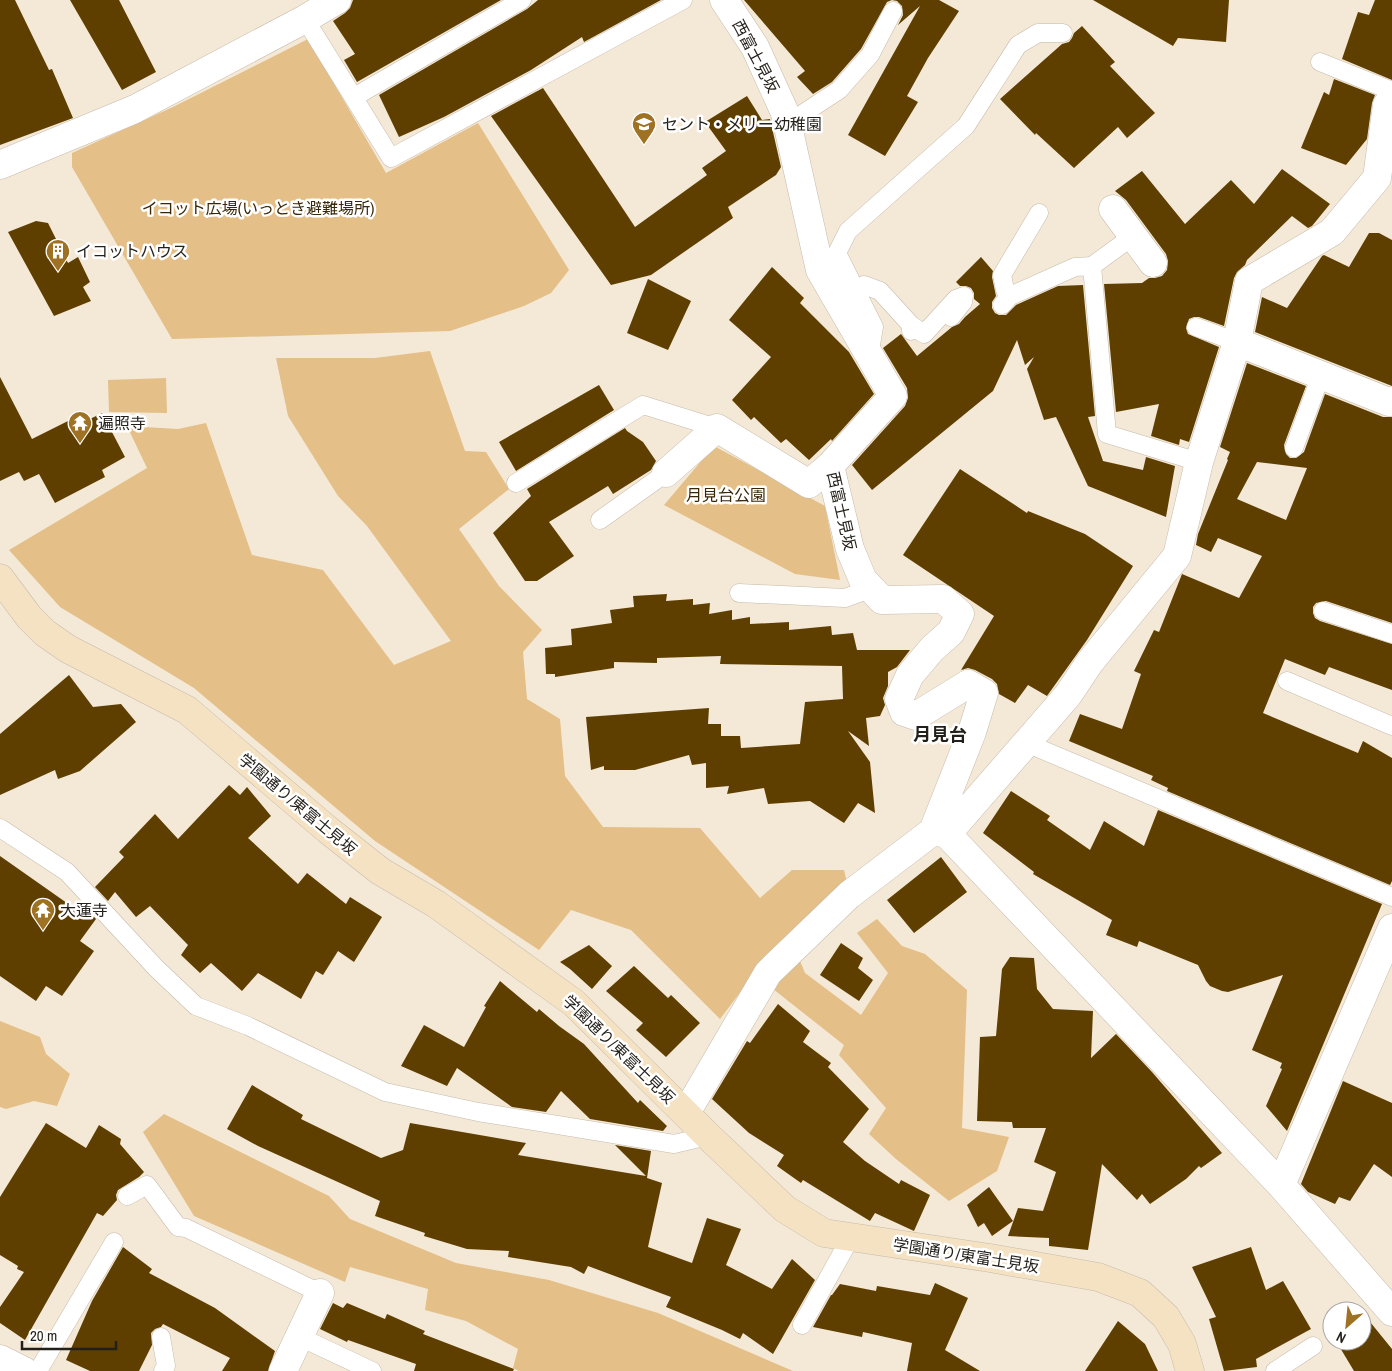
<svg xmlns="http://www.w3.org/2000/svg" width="1392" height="1371" font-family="'Archivo Narrow','Noto Sans JP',sans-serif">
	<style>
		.green { fill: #e4bf87 }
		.building { fill: #5f3f00; fill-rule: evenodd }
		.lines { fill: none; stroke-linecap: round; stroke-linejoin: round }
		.lane-casing { stroke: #c6bbab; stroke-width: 19 }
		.street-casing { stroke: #c6bbab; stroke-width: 29 }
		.secondary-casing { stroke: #c6bbab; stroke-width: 29 }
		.lane { stroke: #fff; stroke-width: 18 }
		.street { stroke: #fff; stroke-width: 28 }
		.secondary { stroke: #f5e2c2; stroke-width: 28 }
		.labels { text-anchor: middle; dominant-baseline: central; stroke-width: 5; stroke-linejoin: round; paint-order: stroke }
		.street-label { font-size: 16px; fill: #231f19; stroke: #fff }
		.poi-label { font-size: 16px; fill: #231f19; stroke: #fff; text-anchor: start }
		.park-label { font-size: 16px; fill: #3a2707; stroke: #fff }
		.neighbourhood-label { font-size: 18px; font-weight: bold; fill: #231f19; stroke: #fff }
	</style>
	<rect width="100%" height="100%" fill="#f4e8d7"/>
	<!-- green -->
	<path class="green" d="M308,39L386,173L478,123L569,270L551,293L524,306L450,331L172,339L72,167V153L173,107Z
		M430,351L465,451L486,452L509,489L459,529L499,586L542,630L523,652L527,699L560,719L565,776L603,827L700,828L760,898L792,870H844L847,883L790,937L805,973L861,1015L888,973L857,933L877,919L902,946L925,954L967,990L962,1128L1009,1137L997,1171L949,1201L896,1159L869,1134L886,1108L839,1055L844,1045L754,974L720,1019L631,930L571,910L539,950L375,841L194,688L60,607L9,550L147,468L127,426L178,429L206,423L252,555L323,570L394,665L451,641L367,526L338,496L288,416L276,358H375Z
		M166,378L167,413L109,412L108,380Z
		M714,446L825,506L840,580L795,574L664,505Z
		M0,1021L40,1037L46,1054L70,1074L57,1106L34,1101L6,1109L0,1107Z
		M164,1114L329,1196L350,1219L456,1263L549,1280L658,1313L793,1371H519L513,1368L518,1349L466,1321L425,1310L428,1289L350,1267L345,1282L194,1216L143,1132Z"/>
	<!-- building -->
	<path class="building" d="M0,0H15L49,70L52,69L73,118L0,145Z
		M70,0H119L156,72L122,90Z
		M353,0H501L357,82L344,60L355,54L333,21L345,13L350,8Z
		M538,0H661L584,42L582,37L531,70L444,117L399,137L379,95L527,9Z
		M744,0H939L959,11L928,58L907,96L918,102L885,156L848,135L920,6L898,25L903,15L902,6L897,1L892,0L887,2L861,49L832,82L813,94L797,77L805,71Z
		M1093,0H1229L1226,42L1178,38L1173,46Z
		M1375,0H1392V80L1342,59L1358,12L1369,15Z
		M1082,26L1115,62L1110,66L1155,113L1127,138L1118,127L1074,168L1036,133L1035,135L1000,99L1062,44L1069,42L1072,38L1074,33Z
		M1334,79L1375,95L1372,103L1367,139L1346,165L1301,148L1324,92L1329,95Z
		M543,88L635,227L707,175L702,168L726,151L705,122L747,96L762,120L770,119L781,167L776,175L728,207L733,218L651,275L611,285L491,116Z
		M1282,169L1330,204L1312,226L1308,228L1292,216L1247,260L1245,265L1237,272L1234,278L1224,326L1199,317H1194L1189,319L1186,328L1188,334L1219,347L1189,442L1180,439L1179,445L1151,436L1159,404L1116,412L1104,284L1142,283L1149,278H1155L1162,276L1167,270L1168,261L1166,254L1126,200L1115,191L1142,171L1185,224L1231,180L1254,204Z
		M36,221L48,223L68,263L78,257L90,282L83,287L91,301L54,316L8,232Z
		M1369,233H1379L1392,240V386L1255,332L1262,297L1287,308L1322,256L1324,255L1349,267Z
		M981,257L993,271L992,277L996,296L992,302V308L995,313L999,315H1006L1016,305L1058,286L1083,285L1095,416L1088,417L1103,461L1143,470L1146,457L1175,466L1166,517L1088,486L1056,417L1044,420L1027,369L1034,357L1025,365L1017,340L993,391L872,490L852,465L905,406L908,398L907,388L883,348L901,334L917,356L952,327L959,324L965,317L980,304L974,299V293L971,288L966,286H960L956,282Z
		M772,267L804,298L800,303L849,352L874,394L832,441L831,439L809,460L786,439L781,443L754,417L751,420L732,400L771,357L729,320Z
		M648,279L691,301L668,350L627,333Z
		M1247,363L1306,386L1284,445L1286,454L1290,458H1296L1304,452L1325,394L1383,417H1392V623L1326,601L1316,603L1313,607V613L1315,618L1320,621L1392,644V690L1329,667L1325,675L1285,659L1263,713L1358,753L1363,741L1392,758V881L1390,885L1167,791L1168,788L1151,780L1153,776L1069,741L1080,714L1122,729L1141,674L1134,671L1154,630L1159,632L1182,574L1239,598L1262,556L1218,538L1211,552L1196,545L1198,534L1228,460L1227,459L1230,452L1220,447ZM1257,462L1307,468L1286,520L1237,499Z
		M0,377L32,439L72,419L76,426L102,413L125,457L102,470L105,477L55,503L39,474L24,481L19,472L0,481Z
		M599,385L614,410L516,471L499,442Z
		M625,428L627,431L643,442L656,461L651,470L613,494L608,486L549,522L574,556L537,581H525L493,533L531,496L527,489Z
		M960,469L1027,513L1028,511L1085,534L1133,566L1087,640L1047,696L1028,685L1015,703L999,694L997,684L992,679L975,670L968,668L961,670L994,616L903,555Z
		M667,594L666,601L693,599V605L710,603L709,614L732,610V620L750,617V624L789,622V630L831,626L832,635L853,633L857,650H910L897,667L888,672V686L883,698L885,705L880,716L866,718L869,746L848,731L870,762L875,813L858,803L844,823L810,801L768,804L764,788L727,794L729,786L706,788V763L692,765L689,755L635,770H604V766L591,770L586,717L709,708L708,724H721V736H740L741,748L800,744L805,702L843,699L842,666L720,664L721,656L657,658V663L614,662V668L555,677V674H546L545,648L572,645L571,629L612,623L610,610L634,607L633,596Z
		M69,675L93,707L121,704L136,722L80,771L58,779L55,770L0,795V734Z
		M229,785L240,795L247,787L271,816L248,838L298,884L307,873L346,904L350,897L382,917L354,962L338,951L323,975L316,971L301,999L258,973L242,991L211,963L200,973L181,955L188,945L150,906L136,917L115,892L108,901L95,887L124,857L119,852L155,814L178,839Z
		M1011,791L1050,816L1047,820L1090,850L1104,821L1144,846L1158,810L1382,904L1287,1131L1266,1106L1282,1069L1280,1068L1282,1063L1252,1050L1283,975L1228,992L1222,991L1210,986L1206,981L1198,965L1139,941L1137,947L1106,935L1112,920L1033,874L1034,872L983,833Z
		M0,856L74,908L80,902L96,919L80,941L94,951L62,996L46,986L36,1001L0,976Z
		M941,857L967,892L914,933L887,900Z
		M841,943L863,958L858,968L873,980L859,1001L820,975Z
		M589,945L612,966L592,989L570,969L560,962Z
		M1010,957L1034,958L1037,989L1053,1009L1093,1011L1091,1058L1116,1034L1152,1072L1222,1153L1201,1168L1199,1166L1186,1179L1150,1204L1142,1194L1137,1200L1102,1164L1088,1250L1049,1246V1238L1008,1236L1018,1208L1043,1211L1056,1172L1034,1162L1046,1128H1013L1012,1122L977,1121L980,1037L996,1036L1002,969Z
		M634,966L668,998L671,995L700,1023L666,1057L636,1030L643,1023L606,991Z
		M500,981L537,1012L539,1009L559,1026L584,1044L638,1103L640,1100L667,1126L663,1131L590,1119L561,1091L546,1112L512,1107L457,1068L447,1086L401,1066L424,1025L464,1047L486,1007L484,1006Z
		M778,1004L810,1031L803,1042L831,1063L828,1067L869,1109L843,1142L865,1161L899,1184L901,1180L930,1195L914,1231L875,1213L870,1221L803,1180L801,1183L777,1166L784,1155L749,1133L712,1099L747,1041L750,1043Z
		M1343,1081L1392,1103V1177L1374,1164L1350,1201L1339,1197L1335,1204L1308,1192L1301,1184Z
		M252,1085L303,1115L301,1119L381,1158L403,1150L410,1123L526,1143L518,1155L646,1176L615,1145L651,1151L647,1178L662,1183L648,1247L692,1263L707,1218L741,1229L726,1265L772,1289L792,1259L815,1280L773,1354L743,1333L740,1339L722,1330L666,1307L671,1297L588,1266L584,1274L571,1267L508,1257L509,1251L467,1249L424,1236L425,1233L375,1216L380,1201L258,1146L227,1129Z
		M46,1123L86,1148L99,1125L121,1139L120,1144L144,1172L139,1177L118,1190L116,1195L117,1200L103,1216L97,1213L25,1340L0,1323V1307L24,1272L17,1269L18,1266L0,1255V1197Z
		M989,1187L1013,1221L992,1236L984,1223L978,1227L967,1205Z
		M123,1247L152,1269L149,1273L215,1308L275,1351L268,1371H222L230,1358L163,1324L161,1327L155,1329L151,1333L152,1345L139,1371H90L66,1360L92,1301Z
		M1251,1247L1266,1290L1283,1281L1311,1329L1256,1359L1257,1367L1224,1371L1209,1319L1216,1317L1192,1267Z
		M935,1283L968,1298L945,1350L980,1371H907L912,1343L863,1332L862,1337L813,1327L831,1295H832L840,1284L876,1291L877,1286L930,1295Z
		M333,1303L343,1308L347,1303L385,1319L387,1314L425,1331L423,1334L514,1369L513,1371H414L416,1364L348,1340L347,1342L320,1329Z
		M1362,1312L1392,1349V1371H1354L1336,1341H1362Z
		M1118,1321L1145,1344L1158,1371H1085Z"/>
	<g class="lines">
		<!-- lane casing -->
		<g class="lane-casing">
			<path id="lane" d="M305,19L391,158L683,0
				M1320,62L1392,91
				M354,97L522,0
				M787,124L839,90L870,55L893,11
				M1133,236L1092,266L1107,434L1199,462
				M855,290L864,285L880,291L911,325V331
				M1010,296L1005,290L1002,275L1039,213
				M1002,305L1010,296L1075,267L1092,266
				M911,325L924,334L956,299L964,296L963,302L951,317
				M1196,327L1237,342
				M869,356L874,327L837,253L848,231L966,126L1018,45L1038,33H1063
				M1294,448L1321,375
				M516,483L643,405L717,428
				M600,520L666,473
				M739,593L845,598L870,589
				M1323,611L1392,634
				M1287,681L1392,726
				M1026,743L1392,897
				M0,828L67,872L156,968L196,1006L248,1026L385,1092L478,1112L674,1144L708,1136
				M127,1196L147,1185L178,1227L186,1228L320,1293
				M802,1325L851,1237
				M161,1337L166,1366L163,1371
				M300,1337L372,1371
				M38,1371L114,1242
				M1275,1371L1313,1346"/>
		</g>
		<!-- street casing -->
		<g class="street-casing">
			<path id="street" d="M724,0L755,47L785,113L820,270L893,396L830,466L850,549L863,580L882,600L943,599L960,614L951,632L932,649L910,675L899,699L904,712L916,716L968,684L984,693L972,732L933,831
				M0,165L135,109L305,19L337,0
				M1113,209L1153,263
				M1237,342L1389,402L1392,401
				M666,473L717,428L809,484L830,466
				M947,834L1068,695L1090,662L1177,556L1199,462L1237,342L1249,281L1332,232L1377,178L1387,105L1392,98
				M686,1113L768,973L849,895L933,831L947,834L1281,1185L1392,1312
				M1281,1185L1392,928
				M0,1359L24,1371
				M283,1371L320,1293"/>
		</g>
		<!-- secondary casing -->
		<g class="secondary-casing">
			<path id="secondary" d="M0,578L29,617L45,633L68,649L187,710L328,830L380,871L436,904L574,1003L708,1136L785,1209L824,1233L990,1258L1098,1277L1140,1293L1166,1317L1182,1344L1190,1371"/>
		</g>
		<!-- lane -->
		<use href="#lane" class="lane"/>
		<!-- street -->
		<use href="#street" class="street"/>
		<!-- secondary -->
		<use href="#secondary" class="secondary"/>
	</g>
	<!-- icons -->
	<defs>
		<g id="school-pin" transform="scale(1.25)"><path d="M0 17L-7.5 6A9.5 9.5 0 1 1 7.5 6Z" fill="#9f7123" stroke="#fff"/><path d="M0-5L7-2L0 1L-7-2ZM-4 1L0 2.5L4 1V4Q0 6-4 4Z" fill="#fff"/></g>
		<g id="building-pin" transform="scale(1.25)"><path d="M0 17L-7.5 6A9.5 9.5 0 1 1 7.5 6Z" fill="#9f7123" stroke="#fff"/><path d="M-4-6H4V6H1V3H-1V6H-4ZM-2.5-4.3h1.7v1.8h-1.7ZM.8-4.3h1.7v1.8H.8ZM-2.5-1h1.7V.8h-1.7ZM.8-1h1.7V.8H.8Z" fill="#fff"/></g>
		<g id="temple-pin" transform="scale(1.25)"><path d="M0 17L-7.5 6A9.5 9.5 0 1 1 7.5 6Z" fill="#9f7123" stroke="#fff"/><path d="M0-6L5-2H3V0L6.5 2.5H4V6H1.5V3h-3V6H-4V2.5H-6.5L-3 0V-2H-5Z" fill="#fff"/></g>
	</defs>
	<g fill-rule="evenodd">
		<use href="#school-pin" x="644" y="124"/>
		<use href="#building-pin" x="58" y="251"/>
		<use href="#temple-pin" x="80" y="423"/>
		<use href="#temple-pin" x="43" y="910"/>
	</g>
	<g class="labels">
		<!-- street labels -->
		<g class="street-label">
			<text transform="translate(756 56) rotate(62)">西富士見坂</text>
			<text transform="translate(842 511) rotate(77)">西富士見坂</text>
			<text transform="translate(298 804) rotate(40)">学園通り/東富士見坂</text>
			<text transform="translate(619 1049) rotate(44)">学園通り/東富士見坂</text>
			<text transform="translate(966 1255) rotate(9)">学園通り/東富士見坂</text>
		</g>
		<!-- poi labels -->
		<g class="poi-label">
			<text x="662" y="124">セント・メリー幼稚園</text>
			<text x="76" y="251">イコットハウス</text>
			<text x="98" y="423">遍照寺</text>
			<text x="60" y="910">大蓮寺</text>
		</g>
		<!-- park labels -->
		<g class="park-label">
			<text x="258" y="208">イコット広場(いっとき避難場所)</text>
			<text x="726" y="495">月見台公園</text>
		</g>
		<!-- neighbourhood labels -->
		<g class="neighbourhood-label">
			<text x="940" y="734">月見台</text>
		</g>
	</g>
	<!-- north arrow -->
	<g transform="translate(1347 1326) rotate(207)"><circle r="24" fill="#ffffff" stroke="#a7a5a3"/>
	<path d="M0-4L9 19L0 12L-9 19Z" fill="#9f7123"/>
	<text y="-8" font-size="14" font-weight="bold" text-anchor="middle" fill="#231f19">N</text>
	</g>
	<!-- scale -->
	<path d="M22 1341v8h94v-8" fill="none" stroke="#231f19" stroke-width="2.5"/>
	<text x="30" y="1341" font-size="15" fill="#231f19" stroke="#ffffff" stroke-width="4" paint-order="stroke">20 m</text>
</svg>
